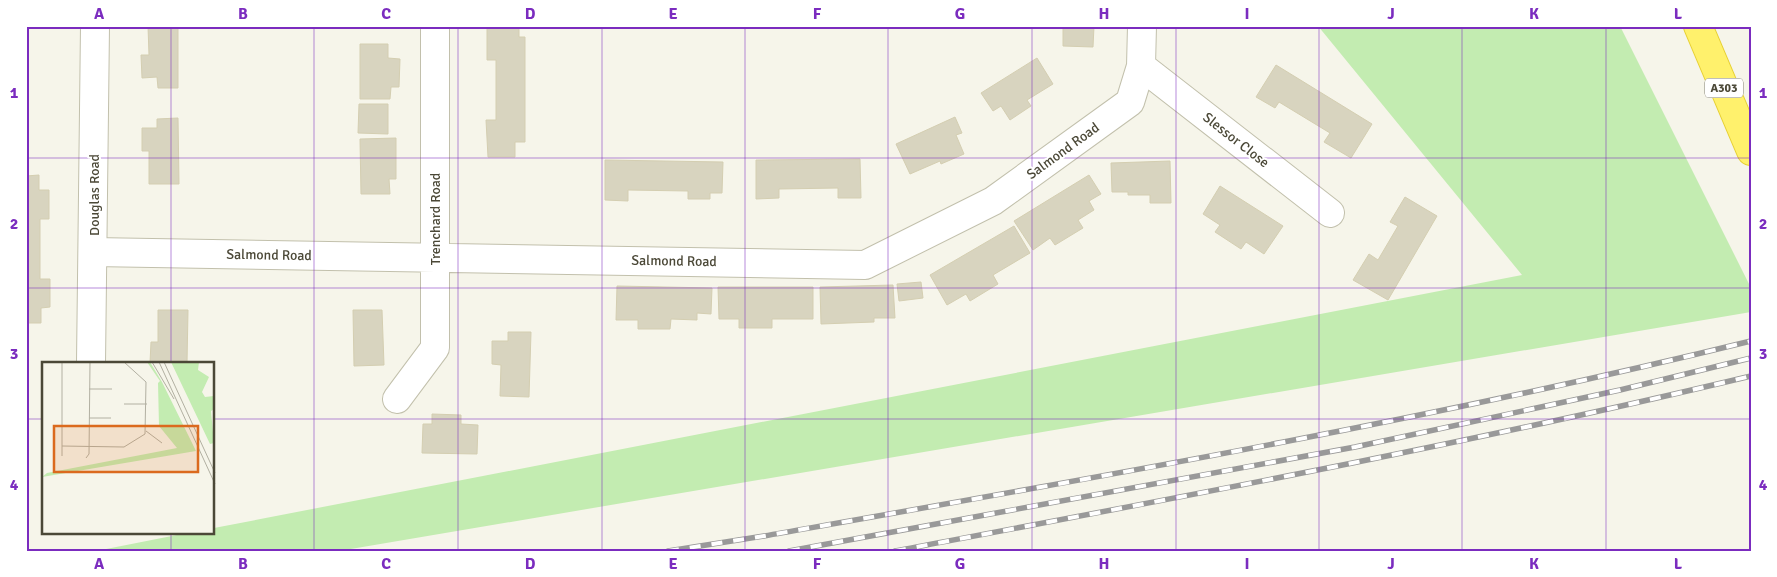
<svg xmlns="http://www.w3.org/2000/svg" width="1777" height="577" font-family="Signika,sans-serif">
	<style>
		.green { fill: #c3ecb1 }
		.building { fill: #d8d4bf; stroke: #d4ceb1 }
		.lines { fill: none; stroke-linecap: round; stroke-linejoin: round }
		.minor-casing { stroke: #c2c0ac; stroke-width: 30 }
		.highway-casing { stroke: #e7d033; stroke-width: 30 }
		.minor { stroke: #fff; stroke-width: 28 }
		.highway { stroke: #fff16c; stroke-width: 28 }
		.rail-casing { stroke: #999; stroke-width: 5.5 }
		.rail { stroke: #fff; stroke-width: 4; stroke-dasharray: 11; stroke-linecap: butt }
		.grid { fill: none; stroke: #7b2cbf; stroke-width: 1; stroke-opacity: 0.55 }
		.labels { text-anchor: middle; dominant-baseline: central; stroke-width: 4; stroke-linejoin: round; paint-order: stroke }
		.shield { fill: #fff; stroke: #817f73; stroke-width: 1 }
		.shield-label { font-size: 12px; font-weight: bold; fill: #4b4837 }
		.street-label { font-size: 14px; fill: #4b4837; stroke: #fff }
		.inset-road { fill: none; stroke: #b2b0a2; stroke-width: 1 }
		.view { fill: #db6a1e; fill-opacity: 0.15; stroke: #db6a1e; stroke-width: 2.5 }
		.inset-edge { fill: none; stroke: #4b4837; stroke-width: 2.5 }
		.neatline { fill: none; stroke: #7b2cbf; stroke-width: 2 }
		.grid-label { font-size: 16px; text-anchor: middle; font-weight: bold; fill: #7b2cbf }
	</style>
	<rect width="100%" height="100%" fill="#f6f5ea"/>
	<!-- green -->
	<path class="green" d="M1318,26H1620L1751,288V312L339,551H96L187,533H214V528L1522,275Z"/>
	<!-- building -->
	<path class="building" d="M148,26H178V88H158L157,77L142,78L141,55H149Z
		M487,26H519V37H525V142H515V157H488L486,120H496V60H487Z
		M1063,26H1094L1093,47L1063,46Z
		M360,44H388V58L400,59L399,87H391L390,99H360Z
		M1037,58L1053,84L1027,100L1031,106L1010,120L1001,106L993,111L981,93Z
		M1276,65L1372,124L1351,158L1324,142L1330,133L1279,102L1275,108L1256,97Z
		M359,104H388V134L358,133Z
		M955,117L962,133L956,135L964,154L941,164L940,161L910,174L896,144Z
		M178,118L179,184H149V151H142V128H157V119Z
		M396,138V179H389L390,194H361L360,139Z
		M860,159L861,198H838V188L779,189V198L756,199V160Z
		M605,160L723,162L722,193H710V199H688V191L628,190V201L605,200Z
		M1170,161L1171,203H1150V195H1128V192H1112L1111,163Z
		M39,175V190H49V219H40V279H50V307L41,308V323H26V176Z
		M1089,175L1101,194L1089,201L1094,210L1078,220L1083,228L1055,245L1050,238L1033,250L1014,221Z
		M1220,186L1283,226L1264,254L1246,242L1241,249L1215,232L1220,225L1203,214Z
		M1405,197L1437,216L1388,300L1353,280L1369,254L1378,260L1398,226L1390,222Z
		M1014,226L1030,253L993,275L998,284L970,301L966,294L947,305L930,275Z
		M921,282L923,298L899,301L897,284Z
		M893,285L895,318H874V322L821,324L820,287Z
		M617,286L712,288L711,314L697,313V320L671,319L670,329H638V320H616Z
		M718,287H813V319H772V328H739V319H719Z
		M158,310H188L187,363H150L151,342H158Z
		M353,310H382L384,365L354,366Z
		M508,332H531L529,397L500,396L501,365L492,364V341H508Z
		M432,414L461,415V424L478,425L477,454L422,453L423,424H432Z"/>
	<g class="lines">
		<!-- minor casing -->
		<g class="minor-casing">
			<path id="minor" d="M1141,66L1330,213
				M93,252L865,265L993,201L1130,102L1141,66L1142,26
				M91,363L95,26
				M397,399L435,348V26"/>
		</g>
		<!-- highway casing -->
		<g class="highway-casing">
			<path id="highway" d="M1698,26L1751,151"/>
		</g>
		<!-- minor -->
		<use href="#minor" class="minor"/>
		<!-- highway -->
		<use href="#highway" class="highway"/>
		<!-- rail casing -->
		<g class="rail-casing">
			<path id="rail" d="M668,551L764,536C1094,478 1425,421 1751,341
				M789,551L1355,447L1620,390L1751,358
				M895,551C1181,497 1467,444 1751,376"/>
		</g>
		<!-- rail -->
		<use href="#rail" class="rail"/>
	</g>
	<!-- grid -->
	<path class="grid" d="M171,26V363M314,26V551M458,26V551M602,26V551M745,26V551M888,26V551M1032,26V551M1176,26V551M1319,26V551M1462,26V551M1606,26V551M26,158H1751M26,288H1751M26,419H44M214,419H1751M171,533V551"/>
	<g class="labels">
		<!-- shield labels -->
		<rect class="shield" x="1705" y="78.5" width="38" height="19" rx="4"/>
		<g class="shield-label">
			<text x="1724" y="88">A303</text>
		</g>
		<!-- street labels -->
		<g class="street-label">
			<text transform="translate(1236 140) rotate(38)">Slessor Close</text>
			<text transform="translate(1063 151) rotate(-36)">Salmond Road</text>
			<text transform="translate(94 195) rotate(-90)">Douglas Road</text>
			<text transform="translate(435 219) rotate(-90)">Trenchard Road</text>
			<text transform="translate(269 255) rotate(1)">Salmond Road</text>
			<text transform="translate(674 261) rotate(1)">Salmond Road</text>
		</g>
	</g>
	<!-- overview -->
	<g transform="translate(42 362)">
		<rect width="172" height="172" fill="#f6f5ea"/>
		<path d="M105,0H108L120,20L154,89L0,115L5,111L135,86L117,64L116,21L118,19ZM129,0H157L156,8L167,15L160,30L163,35L172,34V47L169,49L172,81L168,82Z" fill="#c3ecb1"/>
		<path class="inset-road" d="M110,0L132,37M117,0L173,122M122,0L173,111M47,27H70M82,42H105M47,56H69M104,69L120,81M20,84L82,85L103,72L104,20L82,0M20,94V0M44,96L47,92L48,0"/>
		<path class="view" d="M12,64H156V110H12Z"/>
		<rect width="172" height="172" class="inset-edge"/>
	</g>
	<!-- border -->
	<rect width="1777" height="577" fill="none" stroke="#ffffff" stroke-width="55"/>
	<rect x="28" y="28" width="1722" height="522" class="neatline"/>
	<g class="grid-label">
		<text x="99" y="19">A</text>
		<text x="243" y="19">B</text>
		<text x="386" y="19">C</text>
		<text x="530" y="19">D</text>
		<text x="673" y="19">E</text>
		<text x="817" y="19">F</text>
		<text x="960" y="19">G</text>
		<text x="1104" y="19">H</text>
		<text x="1247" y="19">I</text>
		<text x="1391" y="19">J</text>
		<text x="1534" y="19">K</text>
		<text x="1678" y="19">L</text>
		<text x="14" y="98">1</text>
		<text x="1763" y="98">1</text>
		<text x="14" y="229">2</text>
		<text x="1763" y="229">2</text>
		<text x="14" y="359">3</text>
		<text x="1763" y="359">3</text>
		<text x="14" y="490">4</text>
		<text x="1763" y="490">4</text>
		<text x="99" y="569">A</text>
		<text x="243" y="569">B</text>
		<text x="386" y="569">C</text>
		<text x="530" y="569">D</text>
		<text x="673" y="569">E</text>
		<text x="817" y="569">F</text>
		<text x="960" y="569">G</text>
		<text x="1104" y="569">H</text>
		<text x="1247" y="569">I</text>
		<text x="1391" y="569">J</text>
		<text x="1534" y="569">K</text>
		<text x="1678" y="569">L</text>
	</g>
</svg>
